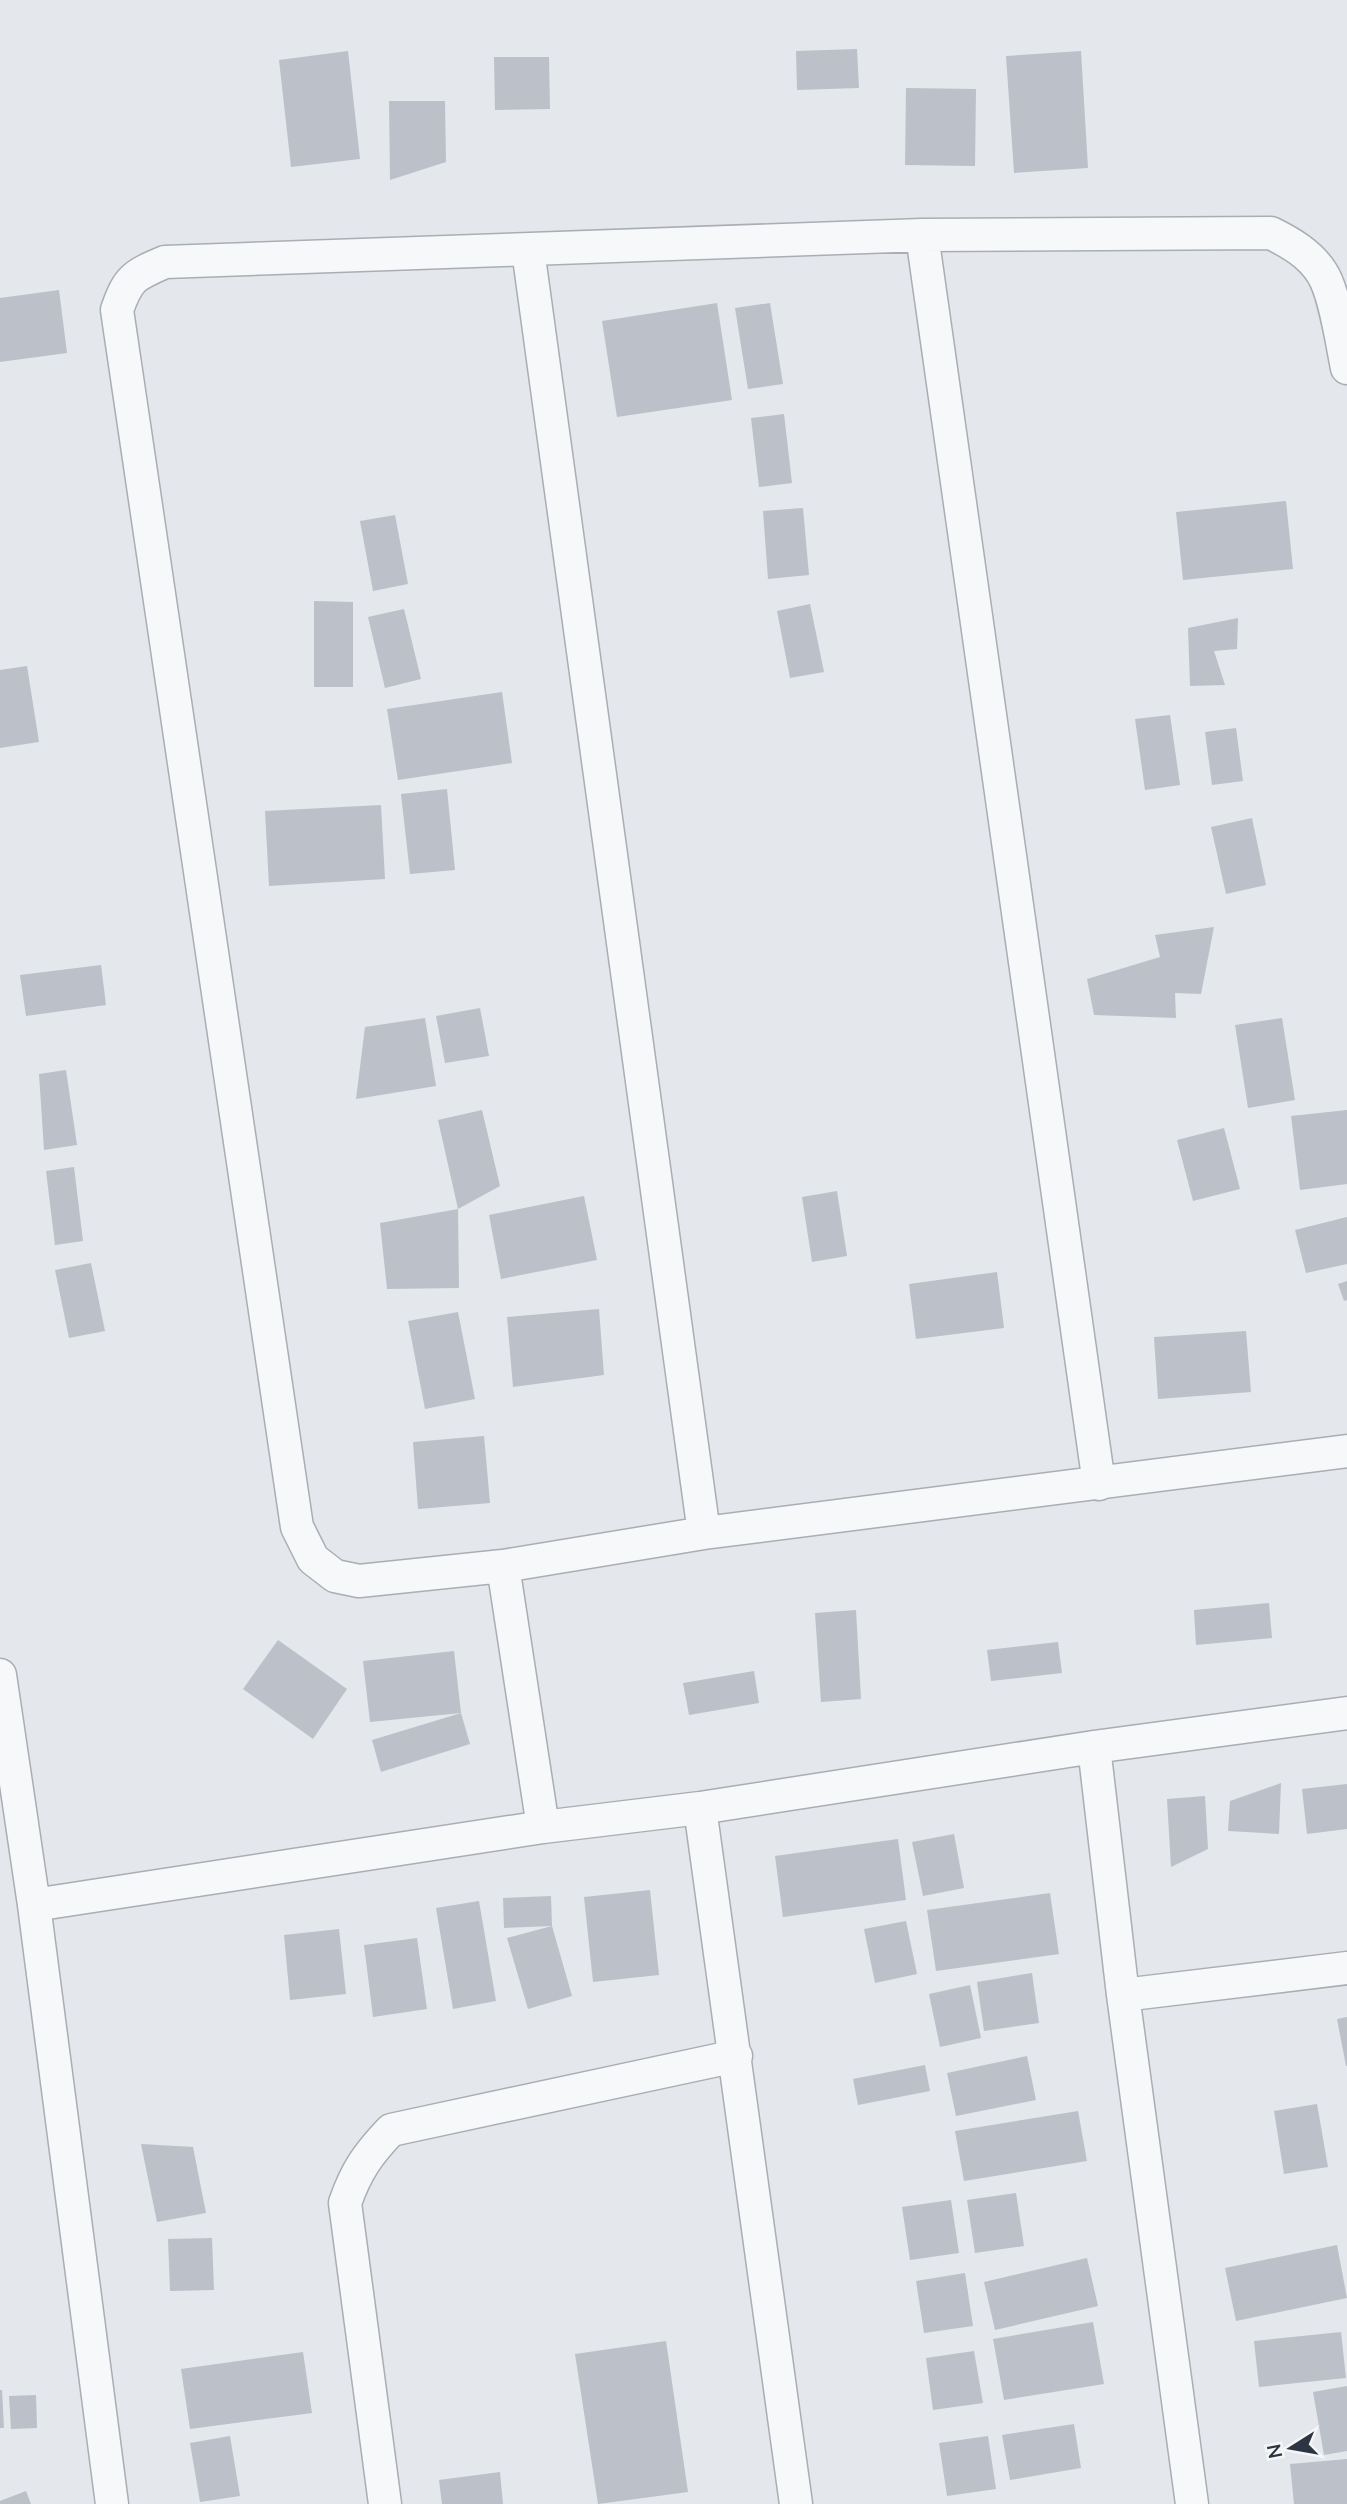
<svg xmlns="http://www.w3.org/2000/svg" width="1347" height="2504" font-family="'Nunito Sans',sans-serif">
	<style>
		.building { fill: #bcc0c8 }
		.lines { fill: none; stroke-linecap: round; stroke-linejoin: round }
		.minor-casing { stroke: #a9aeb5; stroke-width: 35 }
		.minor { stroke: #f7f8f9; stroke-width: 32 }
	</style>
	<rect width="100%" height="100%" fill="#e4e7eb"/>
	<!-- building -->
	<path class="building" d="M857,49L859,88L797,90L796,51Z
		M348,51L360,159L291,167L279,60Z
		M1081,51L1088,168L1014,173L1006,56Z
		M494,57H549L550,109L495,110Z
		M906,88L976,89L975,166L905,165Z
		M389,101H445L446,162L390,180Z
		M59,290L67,353L0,362V298Z
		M717,303L732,400L617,417L602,321Z
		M770,303L783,384L748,389L735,308Z
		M784,414L792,483L759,487L751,418Z
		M1286,501L1293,569L1183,580L1176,512Z
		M803,508L809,575L768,579L763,511Z
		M395,515L408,584L373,591L360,521Z
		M314,601L353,602V687H314Z
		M810,604L824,672L790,678L777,611Z
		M404,609L421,679L385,688L368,617Z
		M1238,618L1237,649L1214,651L1225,685L1190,686L1188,628Z
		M27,666L39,742L0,748V670Z
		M502,692L512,763L398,780L387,709Z
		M1170,715L1180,785L1145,790L1135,719Z
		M1236,728L1243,781L1212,785L1205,732Z
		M447,789L455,870L410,874L401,794Z
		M381,805L385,879L269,886L265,811Z
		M1252,818L1266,885L1226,894L1211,827Z
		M1214,927L1201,994L1175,993L1176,1018L1094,1015L1087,979L1160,957L1155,935Z
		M101,965L106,1005L26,1016L20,975Z
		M480,1008L489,1056L445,1063L436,1016Z
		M425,1018L436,1086L356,1099L365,1027Z
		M1282,1018L1295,1100L1248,1108L1235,1025Z
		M66,1070L77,1145L44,1150L39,1074Z
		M482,1110L500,1186L458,1209L438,1120Z
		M1347,1110V1184L1300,1190L1291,1116Z
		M1224,1128L1240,1189L1193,1201L1177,1140Z
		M74,1167L83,1241L55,1245L46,1171Z
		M837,1191L847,1256L812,1262L802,1197Z
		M584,1196L597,1260L501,1279L489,1215Z
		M458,1209L459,1288L387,1289L380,1223Z
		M1347,1217V1264L1306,1273L1295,1230Z
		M91,1263L105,1331L69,1338L55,1270Z
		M997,1272L1004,1328L916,1339L909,1284Z
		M1347,1281V1300L1344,1301L1338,1284Z
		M599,1309L604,1375L513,1387L507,1317Z
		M458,1312L475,1399L425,1409L408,1321Z
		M1246,1331L1251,1392L1158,1399L1154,1337Z
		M484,1436L490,1503L418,1509L413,1442Z
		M1269,1603L1272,1638L1196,1645L1194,1610Z
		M856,1610L861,1699L821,1702L815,1613Z
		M278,1640L347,1689L313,1739L243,1689Z
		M1058,1642L1062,1673L991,1681L987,1650Z
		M454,1651L461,1713L370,1722L363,1661Z
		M754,1671L759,1703L689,1715L683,1683Z
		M461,1713L470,1744L381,1772L372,1740Z
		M1281,1783L1279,1834L1228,1831L1230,1801Z
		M1347,1784V1829L1307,1834L1302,1789Z
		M1205,1796L1208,1849L1171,1867L1167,1799Z
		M954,1834L964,1888L923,1896L912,1842Z
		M898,1839L906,1900L783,1917L775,1856Z
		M650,1890L659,1975L593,1982L584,1897Z
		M1050,1893L1059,1954L936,1971L927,1910Z
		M551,1896L552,1926L572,1996L528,2009L507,1938L552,1926L504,1928L503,1898Z
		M479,1901L496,2001L453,2009L436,1908Z
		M906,1921L917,1974L875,1983L864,1929Z
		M339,1929L346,1994L290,2000L284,1935Z
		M417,1938L427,2009L373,2017L364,1945Z
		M1032,1973L1039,2023L984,2031L977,1982Z
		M970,1985L981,2038L940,2047L929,1994Z
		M1347,2017V2066H1346L1337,2019Z
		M1027,2056L1036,2100L956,2116L947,2073Z
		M925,2065L930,2091L858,2105L853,2079Z
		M1317,2104L1328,2167L1284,2174L1274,2111Z
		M1078,2111L1087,2161L964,2181L955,2131Z
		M141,2144L193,2147L206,2213L157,2222Z
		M1016,2193L1024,2246L975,2253L967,2200Z
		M951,2200L959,2253L910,2260L902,2207Z
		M212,2238L214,2290L170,2291L168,2239Z
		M1337,2245L1347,2298L1236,2321L1225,2268Z
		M1087,2258L1098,2306L995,2330L984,2282Z
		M965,2273L973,2326L924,2333L916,2281Z
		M1093,2322L1104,2384L1004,2400L993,2339Z
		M1341,2332L1346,2378L1259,2387L1254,2341Z
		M666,2341L688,2492L598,2504L575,2354Z
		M974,2351L983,2403L933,2410L926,2358Z
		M303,2352L312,2413L190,2429L181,2369Z
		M1347,2386V2451L1324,2455L1313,2392Z
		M0,2390H2L4,2428H0Z
		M36,2395L37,2428L11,2429L9,2396Z
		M1074,2424L1081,2468L1010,2480L1002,2435Z
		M230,2436L240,2496L200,2502L190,2443Z
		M988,2436L996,2489L947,2496L939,2443Z
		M1347,2459V2504H1294L1290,2464Z
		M500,2472L503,2504H442L439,2480Z
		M26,2491L31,2504H0V2501Z"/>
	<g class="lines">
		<!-- minor casing -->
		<g class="minor-casing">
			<path id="minor" d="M922,235L1099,1484
				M528,250L704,1533
				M1347,368C1342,344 1335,293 1322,273C1310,254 1291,243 1271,233L922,235L165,262C134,275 128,278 117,310L297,1527L313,1559L335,1576L359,1581L503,1566L704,1533L1347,1451
				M503,1566L543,1827
				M0,1675L34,1905L112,2504
				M1094,1747L1123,1995L1192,2504
				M700,1808L796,2504
				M34,1905L543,1827L700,1808L1094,1747L1347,1713
				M1123,1995L1347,1968
				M385,2504L345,2203C356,2171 368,2154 391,2130L736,2056"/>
		</g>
		<!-- minor -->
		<use href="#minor" class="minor"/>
	</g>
	<!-- north arrow -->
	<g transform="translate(1291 2448) rotate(259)" stroke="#f4f6f8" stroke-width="5" paint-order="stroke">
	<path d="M0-5L12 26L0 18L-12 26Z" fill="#2d3542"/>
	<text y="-10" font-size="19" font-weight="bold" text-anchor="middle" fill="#2d3542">N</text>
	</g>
</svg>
